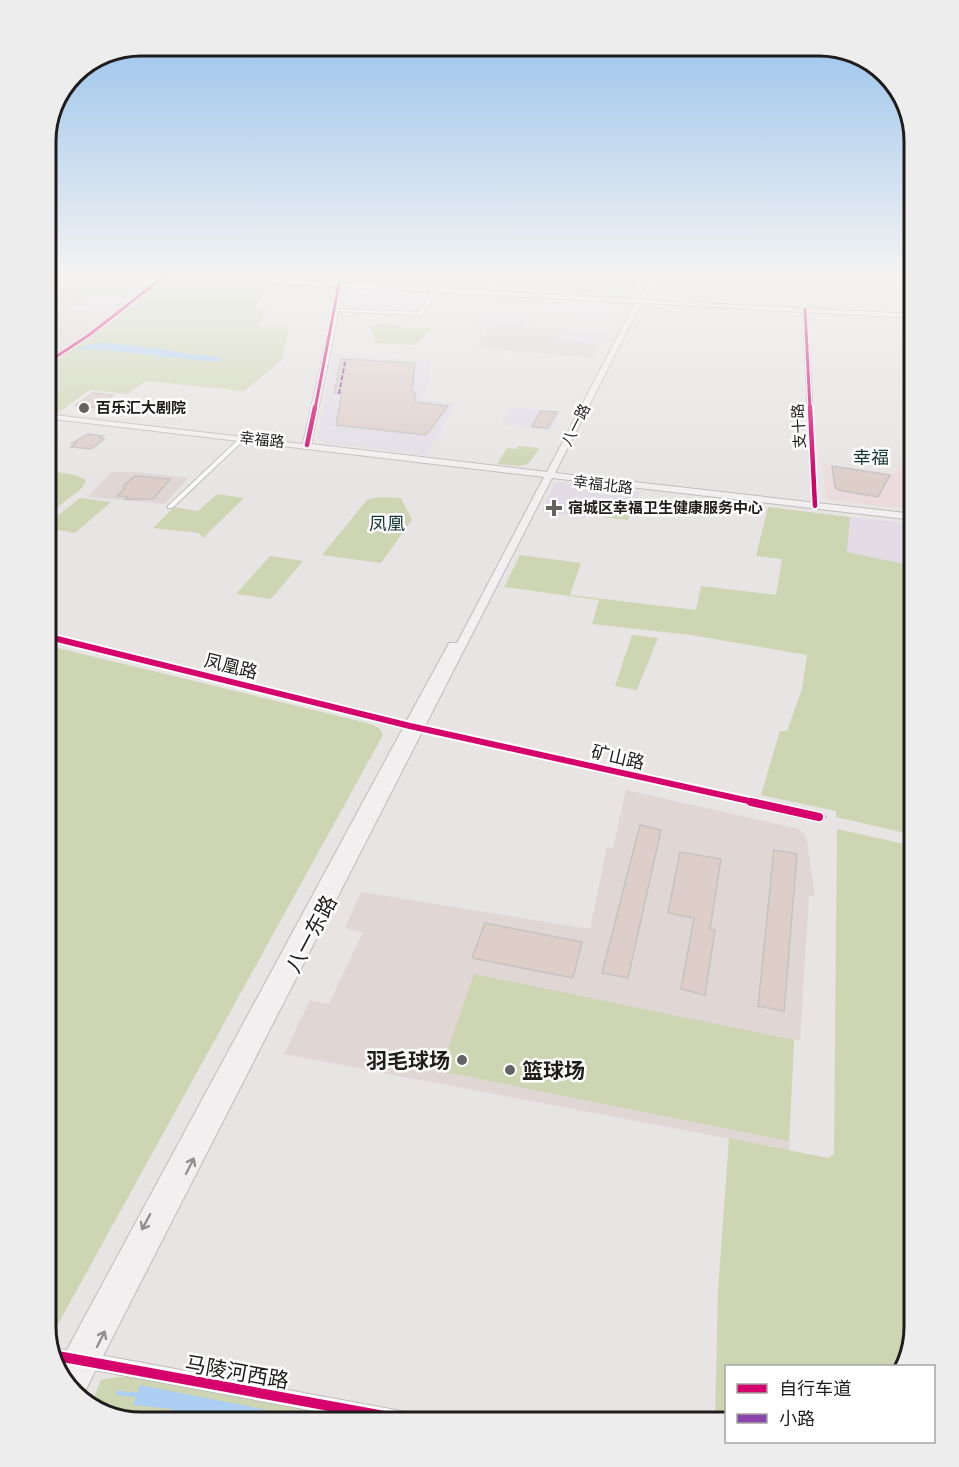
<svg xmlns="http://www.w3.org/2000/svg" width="959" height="1467" font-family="Raleway,'Noto Sans SC',sans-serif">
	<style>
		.commercial { fill: #e3dce7 }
		.built { fill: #e0d6d3 }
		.medical { fill: #ebdbdc }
		.green { fill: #cdd5b3 }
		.water { fill: #accef3 }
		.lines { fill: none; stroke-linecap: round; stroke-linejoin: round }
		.stream-far1 { stroke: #accef3; stroke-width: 1.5 }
		.stream { stroke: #accef3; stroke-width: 4.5 }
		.building { fill: #decec9; stroke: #c5c2c2; stroke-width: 1.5 }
		.street-casing { stroke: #bfbdbc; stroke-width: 2 }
		.secondary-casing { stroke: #bfbdbc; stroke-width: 2 }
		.street { fill: #fbfbfb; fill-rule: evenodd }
		.secondary { fill: #f3eff0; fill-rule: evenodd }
		.quiet { stroke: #8e44ad; stroke-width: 2; stroke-dasharray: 5 2; stroke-linecap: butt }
		.cycleway-far4-casing { stroke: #fff; stroke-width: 5 }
		.cycleway-far3-casing { stroke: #fff; stroke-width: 8 }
		.cycleway-far2-casing { stroke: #fff; stroke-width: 10 }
		.cycleway-far1-casing { stroke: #fff; stroke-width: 11 }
		.cycleway-casing { stroke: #fff; stroke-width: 14 }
		.cycleway-far4 { stroke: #d6006c; stroke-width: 3 }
		.cycleway-far3 { stroke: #d6006c; stroke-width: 4.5 }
		.cycleway-far2 { stroke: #d6006c; stroke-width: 6 }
		.cycleway-far1 { stroke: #d6006c; stroke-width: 8 }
		.cycleway { stroke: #d6006c; stroke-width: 10 }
		.oneway { stroke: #949091 }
		.poi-dot { fill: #656362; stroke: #fff; stroke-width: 2 }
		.labels { text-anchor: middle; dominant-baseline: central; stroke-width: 5; stroke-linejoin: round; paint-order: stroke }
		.far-poi-label { font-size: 15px; font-weight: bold; fill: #1f1d1c; stroke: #fff; text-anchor: start }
		.far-street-label { font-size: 15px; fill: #1f1d1c; stroke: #fff }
		.far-quarter-label { font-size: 18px; fill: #163835; stroke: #fff }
		.street-label { font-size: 18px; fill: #1f1d1c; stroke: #fff }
		.near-street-label { font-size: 21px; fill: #1f1d1c; stroke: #fff }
		.near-poi-label { font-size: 21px; font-weight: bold; fill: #1f1d1c; stroke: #fff; text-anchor: end }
		.rim { fill: none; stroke: #1f1d1c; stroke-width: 3 }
	</style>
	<rect width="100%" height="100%" fill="#e7e4e3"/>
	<!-- commercial -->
	<path class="commercial" d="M79,276L142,279L148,281L129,292L60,288Z
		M346,289L431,294L418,313L341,309L344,290Z
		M91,295L122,297L133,298L115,312L69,309Z
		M550,302L610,305L618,309L614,318L552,314L554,311L546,310Z
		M481,311L515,313L514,315L528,316L522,327L471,324Z
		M559,329L607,333L600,344L554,340Z
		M332,354L430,360L429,383L422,399L455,404L451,410L453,411L441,427L444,428L424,455L326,443L318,439Z
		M513,407L561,412L551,430L501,424Z
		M560,482L640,492L635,504L608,501L592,503L585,518L541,512L555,483Z
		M850,517L914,524V566L847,552Z"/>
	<!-- built -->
	<path class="built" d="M45,291L87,294L65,309L115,312L45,361Z
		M492,326L559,329L554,340L600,344L592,358L475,347Z
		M111,472H138L188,478L165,504L88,497Z
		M626,790L799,829L806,835L815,896H809L800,1040H794L789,1150L284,1054L310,1000L329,1004L363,932L345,928L361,892L590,929L607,847L613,848Z"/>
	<!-- medical -->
	<path class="medical" d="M914,440V510L826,499L823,464L894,474Z"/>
	<!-- green -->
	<path class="green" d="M254,276H493L485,286L479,288Z
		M514,276H643L631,293L626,295L504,288Z
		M162,279L271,285L254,309L267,310L259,324L261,327H290L281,361L244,391L146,381L128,394L90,390L56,414L45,413V366L86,340Z
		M45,287L133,292L127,297L91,295L69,309H64L86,294L45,291Z
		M389,322L404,328H433L415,345L375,343V334L370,327Z
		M518,446L540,448L528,464L519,466L497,464L507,448L516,449Z
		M45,470L76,475L86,480L82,488L45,517Z
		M217,494L244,498L203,538L199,533L153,528L174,507L198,511Z
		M378,497L401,498L412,520L381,563L322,555L367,500Z
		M80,498L111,502L75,533L59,530L45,542V526Z
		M608,501L635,504L628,520L586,515L592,503Z
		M768,507L850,517L847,552L914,566V835L836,817V811L761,795L780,731H787L802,689L807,655L691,635L592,624L599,600L504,587L520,555L581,563L570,595L696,610L701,586L776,595L782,559L756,556Z
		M270,556L303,561L271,599L236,594Z
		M632,635L658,638L637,690L615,686Z
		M45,645L367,723L379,728L383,735L52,1335H47L45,1327Z
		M837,829L914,846V1327L902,1366H726V1422H715L718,1291L729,1138L828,1158L834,1154Z
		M474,974L794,1040L789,1141L440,1071Z
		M117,1377H137L381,1422H134L93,1408L92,1402L101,1380Z"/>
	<!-- water -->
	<path class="water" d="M104,342L177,351C191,357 214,353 223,359L219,361H204L107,350H75L88,344Z
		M140,1385L328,1422H217L172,1413L173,1409L133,1405Z"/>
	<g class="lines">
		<!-- stream-far1 -->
		<path class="stream-far1" d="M157,360L162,356"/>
		<!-- stream -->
		<path class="stream" d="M118,1393L138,1395"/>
	</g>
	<!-- building -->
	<path class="building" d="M341,359L415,363L412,392H415V402L448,406L426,435L336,425L342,393H334Z
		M93,393L113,395L96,408L76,405Z
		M540,411L557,412L548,428L532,427Z
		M88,434L103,436L100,438L104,439L91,449L71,447L76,443H72Z
		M832,466L890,475L878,497L838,490L835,487Z
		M135,476L170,479L153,499H126L128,497L117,496L124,489V485Z
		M640,825L661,830L628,978L602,973Z
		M774,850L797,854L784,1011L758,1006Z
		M680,852L721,859L710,929L715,930L705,995L681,989L694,918L668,913Z
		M485,923L582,942L573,978L472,958Z"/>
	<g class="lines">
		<!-- street casing -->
		<g class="street-casing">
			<path id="street" d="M45,276H49L45,279Z
				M160,277L164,278L91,336L45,366V362L87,334Z
				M433,290L437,291L422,315H420L335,311L333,310L335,309L419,312Z
				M805,308L807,309L818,506L815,508L812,506L803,309Z
				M241,437L246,438L172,508H168V506Z
				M52,1347L80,1354L82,1358L84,1356L89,1353L417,1414L423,1416L425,1422H374L89,1369L84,1366L82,1362L80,1364L75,1367L54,1363L50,1348Z"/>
		</g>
		<!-- secondary casing -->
		<g class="secondary-casing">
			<path id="secondary" d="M165,276L339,282L482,291L495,276H501L489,291L637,299L652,276H658L643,300L914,314V318L641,303L555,473L914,514V520L552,478L425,726L819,813L826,817L819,821L422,732L81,1399L56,1370L403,728L45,639V633L406,722L448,645L449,643H457L544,477L45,418V414L303,444L330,324L336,287L168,278ZM342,287L635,303L547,472L311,444L336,324Z
				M869,276H883L914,280V284Z"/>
		</g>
		<!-- street -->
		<use href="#street" class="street"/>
		<!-- secondary -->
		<use href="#secondary" class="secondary"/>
		<!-- quiet -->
		<path class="quiet" d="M339,394L345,362"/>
		<!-- cycleway-far4 casing -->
		<g class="cycleway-far4-casing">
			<path id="cycleway-far4" d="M805,309L810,409
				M45,364L89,335L162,278
				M315,409L339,284"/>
		</g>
		<!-- cycleway-far3 casing -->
		<g class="cycleway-far3-casing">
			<path id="cycleway-far3" d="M810,407L815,506
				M307,445L315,407"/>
		</g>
		<!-- cycleway-far2 casing -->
		<g class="cycleway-far2-casing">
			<path id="cycleway-far2" d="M45,636L410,726L758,803"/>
		</g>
		<!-- cycleway-far1 casing -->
		<g class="cycleway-far1-casing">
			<path id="cycleway-far1" d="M751,802L819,817"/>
		</g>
		<!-- cycleway casing -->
		<g class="cycleway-casing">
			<path id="cycleway" d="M52,1355L417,1422"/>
		</g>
		<!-- cycleway-far4 -->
		<use href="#cycleway-far4" class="cycleway-far4"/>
		<!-- cycleway-far3 -->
		<use href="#cycleway-far3" class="cycleway-far3"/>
		<!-- cycleway-far2 -->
		<use href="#cycleway-far2" class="cycleway-far2"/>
		<!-- cycleway-far1 -->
		<use href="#cycleway-far1" class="cycleway-far1"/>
		<!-- cycleway -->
		<use href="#cycleway" class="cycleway"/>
	</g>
	<!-- one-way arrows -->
	<defs><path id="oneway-shaft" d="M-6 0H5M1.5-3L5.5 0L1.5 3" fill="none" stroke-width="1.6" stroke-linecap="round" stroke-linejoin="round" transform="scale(1.5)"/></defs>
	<g class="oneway">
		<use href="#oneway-shaft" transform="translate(190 1166) rotate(-63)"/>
		<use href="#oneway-shaft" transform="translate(146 1222) rotate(118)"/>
		<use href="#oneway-shaft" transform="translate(101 1339) rotate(-63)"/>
	</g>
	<!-- sky -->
	<linearGradient id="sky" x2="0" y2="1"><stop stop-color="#90beec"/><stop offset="0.57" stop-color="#f4f3f2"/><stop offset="1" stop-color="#f4f3f2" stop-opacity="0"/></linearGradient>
	<rect width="959" height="481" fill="url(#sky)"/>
	<!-- markers -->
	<g class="poi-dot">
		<circle cx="84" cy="408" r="6"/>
		<path d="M551 499h6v6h6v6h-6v6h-6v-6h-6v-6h6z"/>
		<circle cx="462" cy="1060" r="6"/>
		<circle cx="510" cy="1070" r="6"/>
	</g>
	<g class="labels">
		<!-- far-poi labels -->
		<g class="far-poi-label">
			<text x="96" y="408">百乐汇大剧院</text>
			<text x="568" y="508">宿城区幸福卫生健康服务中心</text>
		</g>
		<!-- far-street labels -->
		<g class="far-street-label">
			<text transform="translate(576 425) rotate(-63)">八一路</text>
			<text transform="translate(799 426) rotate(-93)">支十路</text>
			<text transform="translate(262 440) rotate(6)">幸福路</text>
			<text transform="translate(603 485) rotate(7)">幸福北路</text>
		</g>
		<!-- far-quarter labels -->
		<g class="far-quarter-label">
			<text x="871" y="457">幸福</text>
			<text x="387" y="523">凤凰</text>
		</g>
		<!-- street labels -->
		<g class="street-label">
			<text transform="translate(231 666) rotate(14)">凤凰路</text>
			<text transform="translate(618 757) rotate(13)">矿山路</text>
		</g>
		<!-- near-street labels -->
		<g class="near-street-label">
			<text transform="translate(311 934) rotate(-62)">八一东路</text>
			<text transform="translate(237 1372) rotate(10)">马陵河西路</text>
		</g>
		<!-- near-poi labels -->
		<g class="near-poi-label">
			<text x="450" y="1060">羽毛球场</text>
			<text x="522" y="1070" text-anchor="start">篮球场</text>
		</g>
	</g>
	<!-- crop -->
	<path d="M0 0H959V1467H0ZM141 56H819A85 85 0 0 1 904 141V1327A85 85 0 0 1 819 1412H141A85 85 0 0 1 56 1327V141A85 85 0 0 1 141 56Z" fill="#ededed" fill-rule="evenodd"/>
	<path class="rim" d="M141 56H819A85 85 0 0 1 904 141V1327A85 85 0 0 1 819 1412H141A85 85 0 0 1 56 1327V141A85 85 0 0 1 141 56Z"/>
	<!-- legend -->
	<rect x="725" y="1365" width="210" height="78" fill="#ffffff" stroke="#a5a5a4" stroke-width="1.5"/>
	<rect x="737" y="1384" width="30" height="9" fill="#d6006c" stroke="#a5a5a4" stroke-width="1.5"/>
	<text x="779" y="1395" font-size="18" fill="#1f1d1c">自行车道</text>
	<rect x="737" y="1414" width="30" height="9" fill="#8e44ad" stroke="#a5a5a4" stroke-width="1.5"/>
	<text x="779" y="1425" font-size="18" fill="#1f1d1c">小路</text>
</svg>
